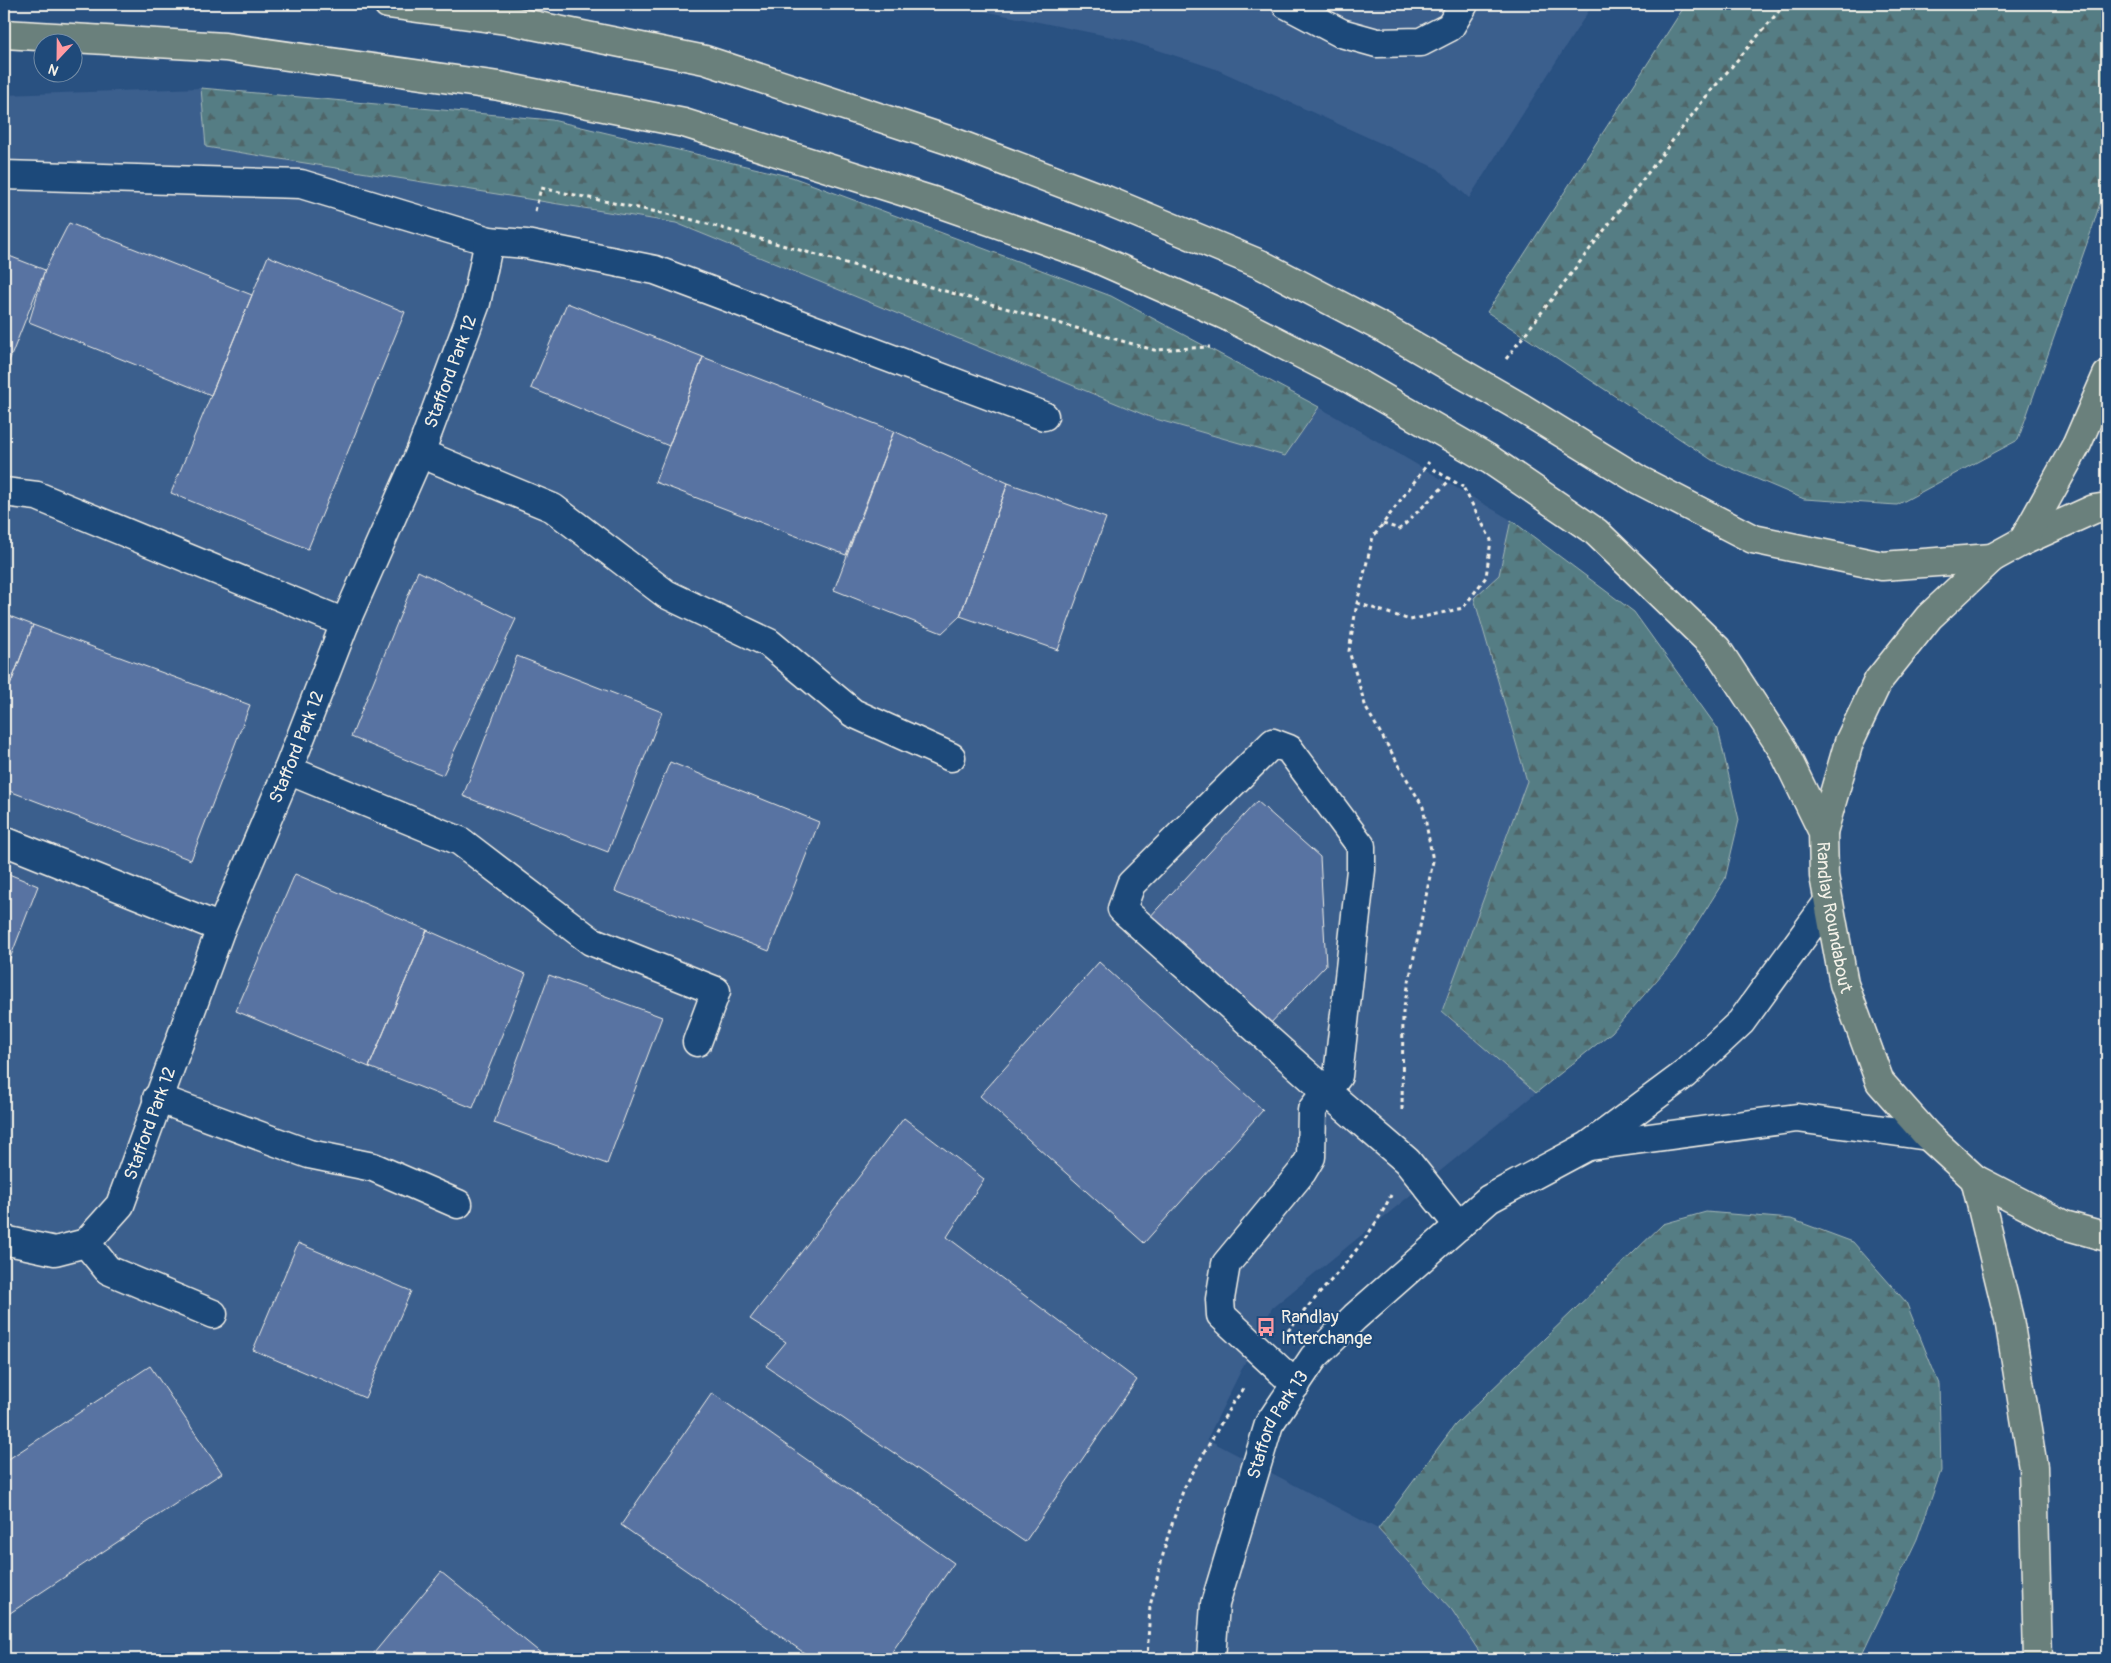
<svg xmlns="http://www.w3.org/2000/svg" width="2111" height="1663" font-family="Pangolin,sans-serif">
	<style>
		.built { fill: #3b5e8d }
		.forest { fill: url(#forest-firs); stroke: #a4b7b6 }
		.building { fill: #5873a2; stroke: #f4f1e8 }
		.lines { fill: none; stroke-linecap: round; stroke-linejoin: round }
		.minor-casing { stroke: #f4f1e8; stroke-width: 31 }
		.highway-casing { stroke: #f4f1e8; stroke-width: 31 }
		.path { stroke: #f4f1e8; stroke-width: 3; stroke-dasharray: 4 4; stroke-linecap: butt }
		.minor { stroke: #1f4a7a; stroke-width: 28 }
		.highway { stroke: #6a807c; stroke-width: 28 }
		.highway-bridge-casing { stroke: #f4f1e8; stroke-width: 31; stroke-linecap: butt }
		.path-bridge { stroke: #f4f1e8; stroke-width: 3; stroke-dasharray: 4 4; stroke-linecap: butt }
		.highway-bridge { stroke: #6a807c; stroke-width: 28 }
		.labels { text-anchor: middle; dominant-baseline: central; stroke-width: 4; stroke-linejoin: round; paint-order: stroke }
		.street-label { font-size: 18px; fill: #f4f1e8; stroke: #1f4a7a }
		.poi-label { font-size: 18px; fill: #f4f1e8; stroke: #1f4a7a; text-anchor: start }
	</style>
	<defs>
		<pattern id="forest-firs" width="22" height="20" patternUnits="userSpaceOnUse" patternTransform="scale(1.25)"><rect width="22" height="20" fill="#547d84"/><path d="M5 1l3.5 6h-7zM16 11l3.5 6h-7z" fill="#4f6568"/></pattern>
	</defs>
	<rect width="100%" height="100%" fill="#295181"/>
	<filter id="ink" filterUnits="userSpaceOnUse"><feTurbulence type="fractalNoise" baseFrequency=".02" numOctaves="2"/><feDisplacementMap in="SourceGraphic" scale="10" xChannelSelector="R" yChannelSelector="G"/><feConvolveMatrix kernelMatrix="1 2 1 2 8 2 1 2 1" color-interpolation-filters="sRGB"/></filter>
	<g filter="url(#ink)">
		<!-- built -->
		<path class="built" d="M949,4H1593L1469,198L1438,169L1216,69L1127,40Z
			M201,88L206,147L676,223L1152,418L1285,456L1319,407L1511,520L1499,575L1474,598L1527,781L1442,1011L1536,1093L1272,1308L1207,1439L1378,1529L1452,1610L1484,1659H4V95Z"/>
		<!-- forest -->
		<path class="forest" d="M1686,4H2107V180L2092,229L2018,440L1897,505L1804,499L1712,460L1487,312Z
			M201,88L552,120L792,177L1111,296L1319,407L1285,456L1152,418L676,223L206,147Z
			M1511,520L1634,612L1718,729L1739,820L1725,879L1675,959L1612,1032L1536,1093L1442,1011L1527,781L1474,598L1499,575Z
			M1706,1212L1791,1219L1853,1242L1906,1302L1939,1384L1941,1471L1917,1539L1860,1659H1484L1452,1610L1378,1529L1455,1425L1663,1224Z"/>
		<!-- building -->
		<path class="building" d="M69,223L252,295L211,395L29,322L45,270Z
			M4,254L45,270L4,374Z
			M268,256L405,312L308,549L171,493Z
			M567,303L703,357L669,446L531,388Z
			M703,357L894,431L846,555L655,482Z
			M894,431L1008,483L960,616L942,633L834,590Z
			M1008,483L1106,518L1058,650L960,616Z
			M418,571L516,619L443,775L351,737Z
			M4,614L33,625L4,701Z
			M33,625L250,705L191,860L4,789V701Z
			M517,656L662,712L608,852L463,796Z
			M670,762L819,822L769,951L615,891Z
			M1257,801L1320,857L1326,965L1267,1027L1147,920Z
			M4,872L38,886L4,974Z
			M295,874L427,930L369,1067L236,1011Z
			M427,930L526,974L473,1108L369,1067Z
			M1099,962L1263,1110L1144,1243L980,1096Z
			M549,975L662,1017L607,1164L494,1123Z
			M904,1118L984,1179L947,1237L1137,1380L1025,1542L766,1366L786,1342L750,1319Z
			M298,1243L411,1291L365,1398L253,1350Z
			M150,1366L222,1473L4,1617V1462Z
			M712,1393L954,1563L887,1659H813L621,1525Z
			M441,1572L548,1659H369Z"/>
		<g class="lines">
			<!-- minor casing -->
			<g class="minor-casing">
				<g id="minor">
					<path d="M1286,4L1341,33L1377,43L1421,42L1450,27L1464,4"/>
					<path d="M4,175L301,184L489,241L526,244L655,270L1044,416"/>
					<path d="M420,453L553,508L666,594L769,643L853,713L951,757"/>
					<path d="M4,492L37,496L345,623"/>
					<path d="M288,770L460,841L591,941L716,991L697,1042"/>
					<path d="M4,841L221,928"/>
					<path d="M157,1098L309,1154L373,1167L458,1204"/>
					<path d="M1590,1146L1797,1118L1928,1136"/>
					<path d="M4,1240L55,1251L86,1243L108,1270L213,1314"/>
					<path id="s1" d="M86,1243L120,1205L221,928L288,770L345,623L420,453L476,303L489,241"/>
					<path d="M1296,1385L1221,1315L1220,1299L1226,1264L1302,1172L1311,1157L1312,1110L1338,1076L1361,870V846L1289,749L1273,743L1131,884L1122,909L1327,1092L1407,1161L1459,1226"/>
					<path id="s2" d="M1211,1659L1215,1604L1269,1424L1314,1357L1355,1317L1489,1199L1588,1146L1685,1074L1741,1022L1828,902"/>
				</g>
			</g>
			<!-- highway casing -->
			<g class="highway-casing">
				<g id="highway">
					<path d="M388,4L513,21L705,60L948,140L1106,200L1260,264"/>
					<path d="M4,34L225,47L499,86L684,123L930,200L1093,257L1227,316"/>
					<path d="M1520,407L1639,480L1753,539L1882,566L1992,558"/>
					<path d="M1489,459L1596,532L1717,649L1783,750L1823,832"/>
					<path id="s3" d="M2107,507L2094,509L2023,541L1992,558L1929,617L1878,681L1849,742L1823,832L1824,876L1844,984L1880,1082L1928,1136L1975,1179L2064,1225L2107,1237"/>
					<path d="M2023,541L2077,444L2107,375"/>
					<path d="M1975,1179L2009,1319L2033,1467L2038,1659"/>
				</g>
			</g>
			<!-- path -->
			<path class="path" d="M535,211L541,188L686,218L1154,350L1210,347
				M1506,359L1705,98L1785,4
				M1383,524L1400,529L1450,480
				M1357,603L1410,620L1463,608L1486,577L1491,540L1463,487
				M1402,1110L1403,1012L1433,861L1423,807L1366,708L1349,651L1357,603L1373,537L1429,462
				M1288,1331C1322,1287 1367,1247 1391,1195
				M1147,1659L1150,1606L1167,1539L1184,1488L1232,1404L1246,1386"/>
			<!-- minor -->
			<use href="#minor" class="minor"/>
			<!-- highway -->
			<use href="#highway" class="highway"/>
			<!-- highway-bridge casing -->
			<g class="highway-bridge-casing">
				<path id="highway-bridge" d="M1260,264L1383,328L1520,407
					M1227,316L1352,380L1489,459"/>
			</g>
			<!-- path-bridge -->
			<path class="path-bridge" d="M1433,469L1463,487"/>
			<!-- highway-bridge -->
			<use href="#highway-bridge" class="highway-bridge"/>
		</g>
	</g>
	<!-- icons -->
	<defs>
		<g id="bus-bare" transform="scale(1.5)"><path d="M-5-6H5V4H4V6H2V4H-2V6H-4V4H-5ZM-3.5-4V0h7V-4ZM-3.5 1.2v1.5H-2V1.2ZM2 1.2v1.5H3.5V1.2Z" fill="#ff9aa2" stroke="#1f4a7a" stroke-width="2.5" paint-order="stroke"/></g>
	</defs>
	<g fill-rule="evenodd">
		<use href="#bus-bare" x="1266" y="1327"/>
	</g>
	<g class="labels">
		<!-- street labels -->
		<g class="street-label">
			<text stroke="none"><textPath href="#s1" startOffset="948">Stafford Park 12</textPath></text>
			<text stroke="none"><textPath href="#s1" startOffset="542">Stafford Park 12</textPath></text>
			<text stroke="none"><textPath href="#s3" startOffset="542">Randlay Roundabout</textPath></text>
			<text stroke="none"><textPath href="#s1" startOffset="138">Stafford Park 12</textPath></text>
			<text stroke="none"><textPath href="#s2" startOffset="246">Stafford Park 13</textPath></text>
		</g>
		<!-- poi labels -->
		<g class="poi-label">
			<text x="1281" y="1317">Randlay<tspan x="1281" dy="21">Interchange</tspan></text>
		</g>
	</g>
	<!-- margin -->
	<rect width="2111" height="1663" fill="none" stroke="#1f4a7a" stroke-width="20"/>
	<rect x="10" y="10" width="2091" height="1643" fill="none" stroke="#f4f1e8" stroke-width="2" filter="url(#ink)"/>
	<!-- north arrow -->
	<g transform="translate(58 58) rotate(202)"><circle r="24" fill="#1f4a7a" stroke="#748da6"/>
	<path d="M0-4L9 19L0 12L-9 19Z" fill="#ff9aa2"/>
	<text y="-8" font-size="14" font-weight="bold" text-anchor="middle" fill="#f4f1e8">N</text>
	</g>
</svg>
